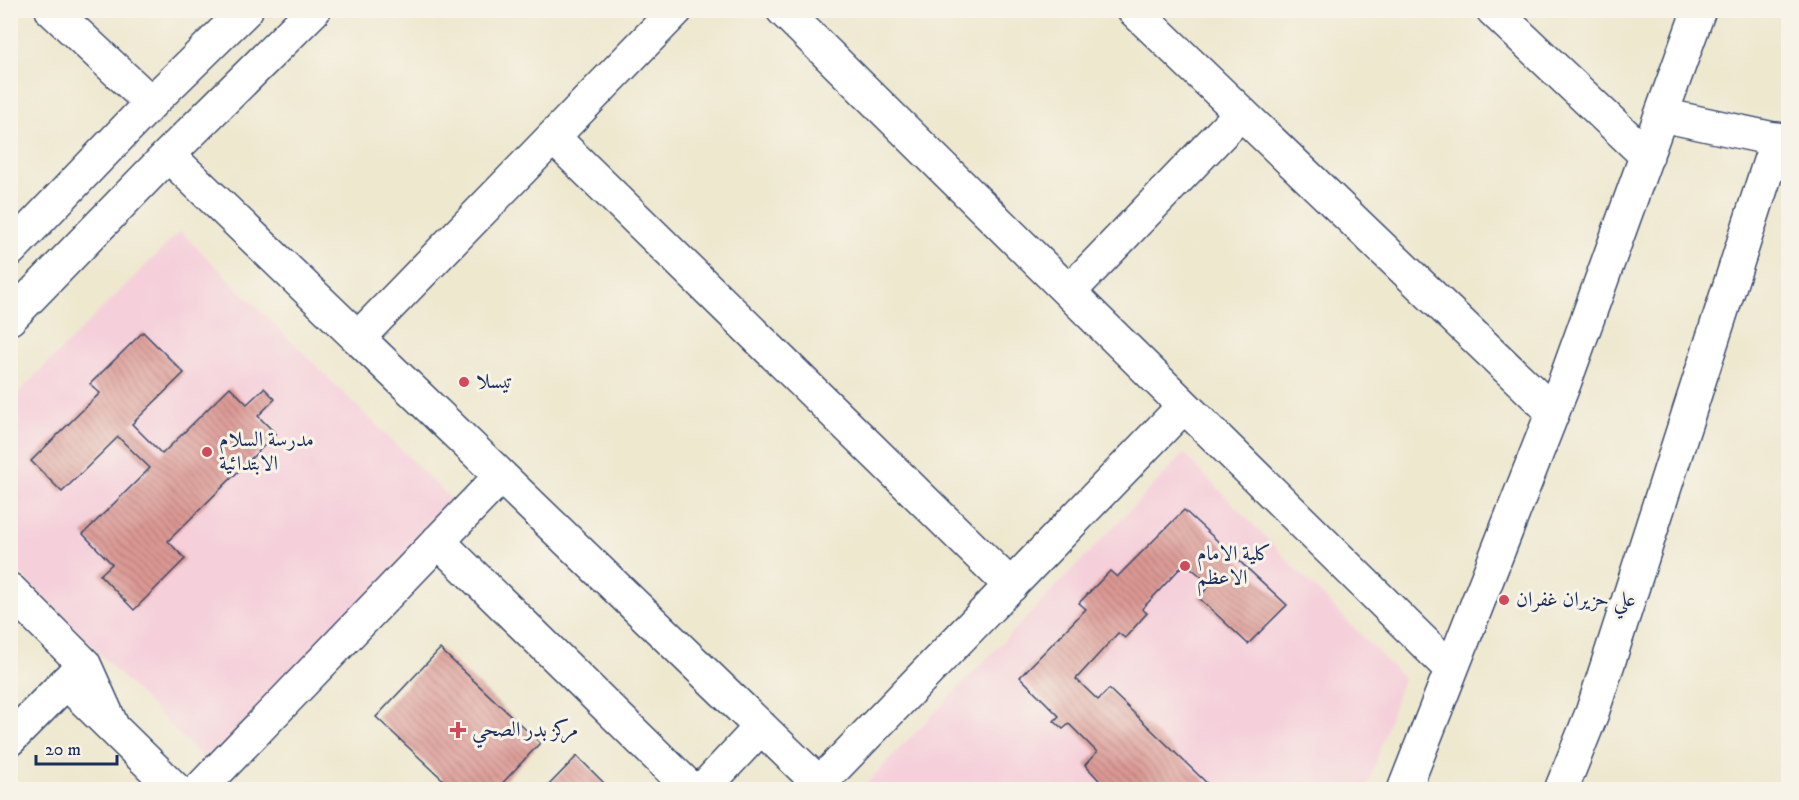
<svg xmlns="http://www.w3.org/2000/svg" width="1799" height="800" font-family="'IM FELL DW Pica',Amiri,serif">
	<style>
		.built { fill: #f5cfda }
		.building { fill: url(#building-back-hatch) }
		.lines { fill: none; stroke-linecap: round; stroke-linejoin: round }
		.minor-casing { stroke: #3b4b6f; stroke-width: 36 }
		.minor { stroke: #fff; stroke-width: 33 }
		.poi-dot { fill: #d1495b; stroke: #f7f3e8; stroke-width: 2 }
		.labels { text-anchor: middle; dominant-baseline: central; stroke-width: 6; stroke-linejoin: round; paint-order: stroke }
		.poi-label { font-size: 21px; fill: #1b2f5e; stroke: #f7f3e8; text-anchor: start }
	</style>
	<defs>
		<pattern id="building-back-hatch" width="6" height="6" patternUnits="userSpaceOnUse" patternTransform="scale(1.5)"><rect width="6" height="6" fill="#dc9893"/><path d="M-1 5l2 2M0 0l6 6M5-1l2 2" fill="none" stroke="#b27c7b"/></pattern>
	</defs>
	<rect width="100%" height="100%" fill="#f7f3e8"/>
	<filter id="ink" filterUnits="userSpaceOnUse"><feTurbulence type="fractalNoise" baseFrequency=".0167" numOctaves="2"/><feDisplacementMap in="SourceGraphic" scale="12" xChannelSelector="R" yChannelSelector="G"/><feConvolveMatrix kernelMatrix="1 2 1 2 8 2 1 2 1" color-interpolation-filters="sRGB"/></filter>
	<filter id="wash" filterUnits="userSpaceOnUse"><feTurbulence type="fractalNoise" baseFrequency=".008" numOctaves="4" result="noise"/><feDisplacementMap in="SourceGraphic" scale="24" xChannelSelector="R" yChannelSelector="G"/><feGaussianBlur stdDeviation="1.35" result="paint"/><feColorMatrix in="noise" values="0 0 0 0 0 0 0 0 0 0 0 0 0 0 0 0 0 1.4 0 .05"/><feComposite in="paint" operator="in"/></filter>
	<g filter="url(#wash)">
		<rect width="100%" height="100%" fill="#eee8cf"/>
		<!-- built -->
		<path class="built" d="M180,231L456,504L210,766L11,564V400Z
			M1184,454L1403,678L1367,789L872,790L866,784Z"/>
		<g id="blocks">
			<!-- building -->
			<path class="building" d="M143,332L184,373L132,424L162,454L230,387L247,404L264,388L275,399L258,416L276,434L168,541L185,559L134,610L100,575L112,564L83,534L150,468L118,437L62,492L31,461L100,393L90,384Z
				M1184,510L1287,605L1248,644L1199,598L1210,584L1185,563L1142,609L1147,613L1125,638L1118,633L1076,679L1098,700L1109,689L1214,790H1108L1085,765L1097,752L1069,724L1063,729L1054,721L1059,716L1020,677L1086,609L1079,603L1110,571L1117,577Z
				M440,649L540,743L496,790H454L376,717Z
				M577,756L611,790H544Z"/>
		</g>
	</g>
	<g filter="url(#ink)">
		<use href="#blocks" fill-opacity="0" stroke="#3b4b6f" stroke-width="1.5"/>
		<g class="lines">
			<!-- minor casing -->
			<g class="minor-casing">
				<path id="minor" d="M52,10L151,103
					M783,10L1451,669
					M1134,10L1553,412
					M1493,10L1647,156
					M1662,115L1788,142
					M553,137L1011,586
					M168,155L358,338L676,10
					M10,250L151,103L246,10
					M1069,292L1241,113
					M10,318L168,155L314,10
					M358,338L826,790
					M438,541L692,790
					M10,590L84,664L112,726
					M66,682L176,790
					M10,739L80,668
					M820,783L1184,406
					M199,790L501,476
					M702,790L761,727
					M1404,790L1565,381L1699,10
					M1561,790L1592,713L1777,139"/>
			</g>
			<!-- minor -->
			<use href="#minor" class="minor"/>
		</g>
	</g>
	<!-- markers -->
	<g class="poi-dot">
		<circle cx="464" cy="382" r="6"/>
		<circle cx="207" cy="452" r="6"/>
		<circle cx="1185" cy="566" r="6"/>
		<circle cx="1504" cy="600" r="6"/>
		<path d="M455 721h6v6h6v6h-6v6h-6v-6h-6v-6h6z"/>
	</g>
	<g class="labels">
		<!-- poi labels -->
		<g class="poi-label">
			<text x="476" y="382">تيسلا</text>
			<text x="219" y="440">مدرسة السلام<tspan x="219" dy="24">الابتدائية</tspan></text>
			<text x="1197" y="554">كلية الامام<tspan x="1197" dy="24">الاعظم</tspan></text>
			<text x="1516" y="600">علي حزيران غفران</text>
			<text x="472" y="730">مركز بدر الصحي</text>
		</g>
	</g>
	<!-- margin -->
	<rect width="1799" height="800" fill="none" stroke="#f7f3e8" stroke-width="36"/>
	<!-- scale -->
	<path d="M36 755v9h81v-9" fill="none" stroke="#1b2f5e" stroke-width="3"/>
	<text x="45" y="755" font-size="18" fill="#1b2f5e" stroke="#f7f3e8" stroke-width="4.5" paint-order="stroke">20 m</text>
</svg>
